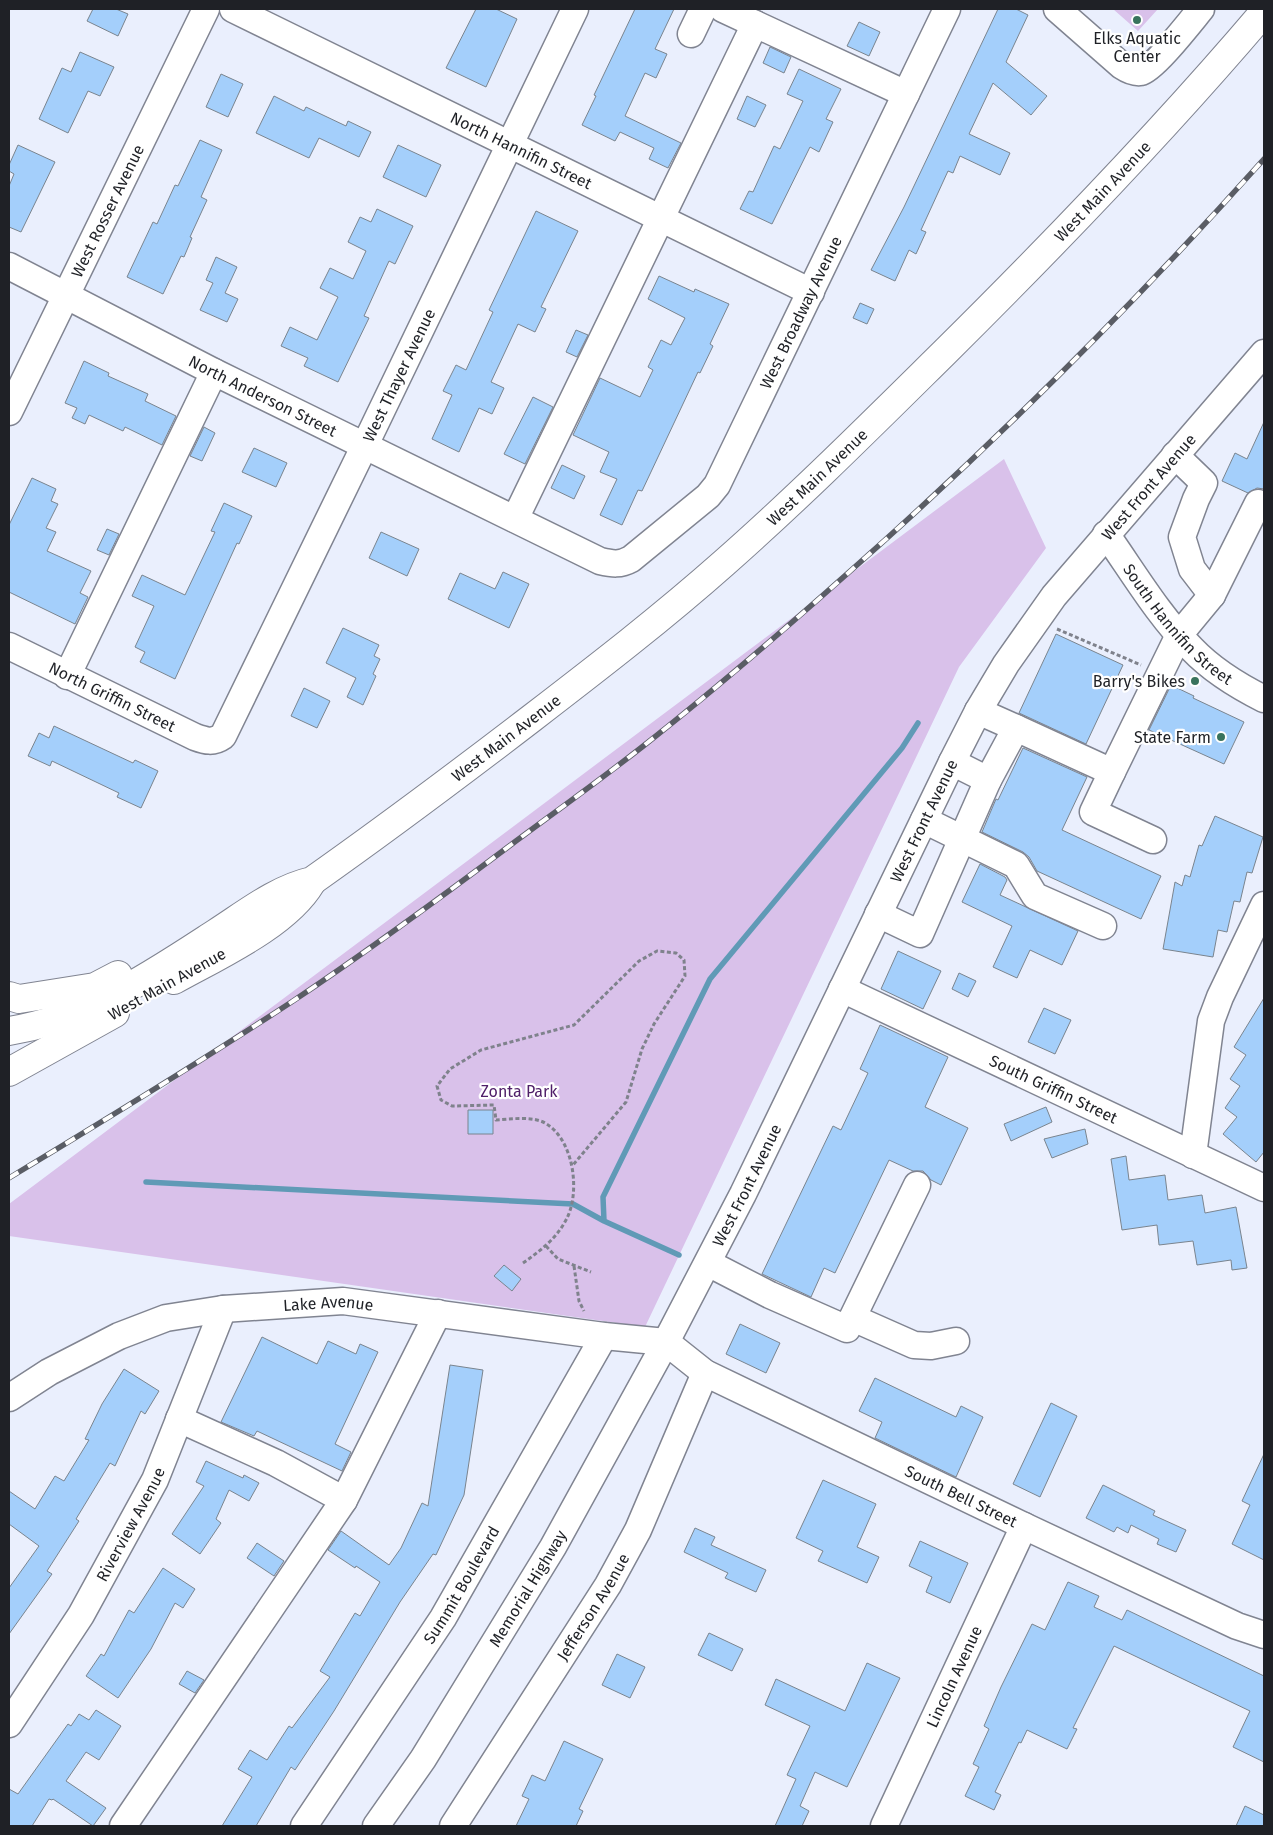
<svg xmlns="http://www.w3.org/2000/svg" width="1273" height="1835" font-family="'Fira Sans',sans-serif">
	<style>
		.green { fill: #d9c1ea }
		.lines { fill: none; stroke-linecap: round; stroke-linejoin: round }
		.stream { stroke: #609ab6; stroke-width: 5.5 }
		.building { fill: #a4cffb; stroke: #7a848e }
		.minor-casing { stroke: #808491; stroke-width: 29 }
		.major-casing { stroke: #808491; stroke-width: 30 }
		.path { stroke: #7f828c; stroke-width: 3; stroke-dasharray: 4 2.5; stroke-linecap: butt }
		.minor { stroke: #fff; stroke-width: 26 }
		.major { stroke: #fff; stroke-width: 28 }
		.rail-casing { stroke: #5a5d65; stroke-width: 5.5 }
		.rail { stroke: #fff; stroke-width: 4; stroke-dasharray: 11; stroke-linecap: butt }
		.poi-dot { fill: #39735d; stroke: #fff; stroke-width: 2 }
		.labels { text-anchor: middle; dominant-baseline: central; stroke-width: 4.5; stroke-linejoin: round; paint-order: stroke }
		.poi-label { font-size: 16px; fill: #1f2126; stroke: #fff; text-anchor: end }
		.street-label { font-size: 16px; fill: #1f2126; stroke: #fff }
		.park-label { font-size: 16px; fill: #502069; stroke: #fff }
	</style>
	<rect width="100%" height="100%" fill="#eaeffd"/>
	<!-- green -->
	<path class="green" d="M1113,9H1158L1138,31Z
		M1004,459L1046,548L959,667L645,1327L9,1236V1204Z"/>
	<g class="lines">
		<!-- stream -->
		<path class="stream" d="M146,1182L573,1204L604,1221
			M679,1255L604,1221L603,1197L710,979L902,748L918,723"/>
	</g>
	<!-- building -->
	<path class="building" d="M93,9H116L128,14L118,36L87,21Z
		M476,9H496L517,19L486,87L446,68Z
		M635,9H674L655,49L667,54L656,78L645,73L625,116L681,143L668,168L649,159L654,148L620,132L615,141L582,125L596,96L594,95Z
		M998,9H1016L1028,15L1006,62L1047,96L1031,115L993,83L969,134L1010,153L1000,175L960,156L953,173L948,171L921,230L926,232L916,254L909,250L895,281L871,270L904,207Z
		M859,22L880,32L869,56L847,46Z
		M770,47L791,57L784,73L763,63Z
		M80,52L114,67L100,96L88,91L68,133L39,119L62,68L71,72Z
		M799,69L841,89L826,119L833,122L819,152L810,147L772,224L740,209L749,191L753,192L774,146L780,149L803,101L787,94Z
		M221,74L243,84L228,117L206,107Z
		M274,96L304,111L306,107L346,126L348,121L371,132L359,157L319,138L309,158L256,133Z
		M747,96L766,105L755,127L737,119Z
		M200,140L222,150L201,197L207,200L190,237L192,238L184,257L181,256L163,294L127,277L153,222L157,224L175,185L178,186Z
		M18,145L55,162L21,232L9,227V186L14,174L9,171V165Z
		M398,145L441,165L426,197L383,177Z
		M377,209L413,226L395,264L389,261L364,316L369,318L338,382L304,366L308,358L281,346L290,327L317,340L338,297L320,288L330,268L353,279L366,251L348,242L360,217L371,222Z
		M536,211L578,231L541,307L546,309L535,332L518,324L491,382L504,388L492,414L479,408L459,452L432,439L452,395L443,391L456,365L466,370L493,312L489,310Z
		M216,257L237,267L225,293L238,299L227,322L200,310L213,283L206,280Z
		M659,276L694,292L695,289L729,304L710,344L713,346L700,373L698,372L642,491L638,490L622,525L600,515L617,479L600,472L609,452L573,435L600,378L640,397L653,370L648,367L661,340L671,345L685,318L648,299Z
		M860,303L874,309L867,324L853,318Z
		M576,330L588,335L577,357L566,352Z
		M84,361L109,373L108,376L148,394L145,401L176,416L162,445L125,427L123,431L89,415L85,424L72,418L77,408L65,403Z
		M533,397L553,407L525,464L504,454Z
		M1264,422V489L1257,488L1248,493L1222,481L1235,453L1247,459Z
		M204,427L215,433L202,461L190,456Z
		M254,448L287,463L276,487L242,472Z
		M562,465L585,476L574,499L551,488Z
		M32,478L56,489L51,501L58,504L46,528L56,532L47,551L91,571L80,593L88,597L75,624L9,592V525Z
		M224,503L252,516L239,544L237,543L175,679L140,662L145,652L135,647L154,606L132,596L142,575L185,595L215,532L211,531Z
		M107,529L119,534L109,555L97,550Z
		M381,532L419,549L407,576L369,558Z
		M503,572L529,584L509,628L448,599L460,573L495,589Z
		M343,628L379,645L374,656L380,659L373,674L376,676L363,705L347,697L356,678L326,663Z
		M1056,634L1123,665L1086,744L1019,713Z
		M1171,685L1194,696L1193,698L1244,722L1224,764L1149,730Z
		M304,688L330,701L317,728L291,716Z
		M54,726L133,763L135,760L158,771L141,808L117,797L119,793L52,761L50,766L28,756L39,733L49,738Z
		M1023,748L1087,777L1062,830L1161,876L1141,919L1037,871L1029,857L1023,852L982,832L996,799L998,800Z
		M1215,816L1263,837L1252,873L1247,872L1240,902L1234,901L1227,932L1218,930L1213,957L1163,949L1175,882L1182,886L1185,875L1190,877L1199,845L1202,846Z
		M980,864L1005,877L1007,880L1000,895L1078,931L1062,965L1030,950L1017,978L993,967L1012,926L962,902Z
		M898,951L941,971L923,1009L881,989Z
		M959,973L976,981L968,997L952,989Z
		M1264,998V1152L1256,1162L1223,1134L1237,1117L1225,1108L1240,1086L1230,1079L1246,1055L1234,1047Z
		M1044,1008L1071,1020L1055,1054L1028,1042Z
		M880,1025L948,1057L925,1107L968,1128L941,1185L931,1180L923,1171H913L889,1160L835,1273L824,1268L811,1297L762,1274L833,1126L841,1130L868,1073L860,1069Z
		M1046,1107L1052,1122L1011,1141L1004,1124Z
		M468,1110H493V1134H468Z
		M1085,1129L1088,1144L1052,1158L1044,1139Z
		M1126,1156L1129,1180L1165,1175L1168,1200L1202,1195L1205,1213L1236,1207L1247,1268L1232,1270L1231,1260L1197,1265L1193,1241L1159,1245L1157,1225L1122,1230L1111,1159Z
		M504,1265L521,1279L512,1291L494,1276Z
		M740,1324L780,1343L766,1373L726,1354Z
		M262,1337L317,1364L328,1341L356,1354L360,1344L378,1352L335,1444L351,1452L342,1471L257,1431L254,1436L221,1422Z
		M450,1365L483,1370L464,1495L436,1555L433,1554L400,1602L334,1711L295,1770L291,1767L256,1826H222L252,1777L238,1769L250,1750L267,1760L289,1726L292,1728L330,1677L320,1671L355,1613L360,1616L380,1582L356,1566L355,1568L328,1550L341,1531L389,1565L401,1548L422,1503L428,1506Z
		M124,1369L159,1391L145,1414L141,1411L115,1466L110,1463L76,1519L79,1521L47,1571L52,1574L9,1634V1588L39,1546L9,1524V1491L35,1509L55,1476L64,1481L89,1440L85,1439L102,1404Z
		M875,1378L956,1417L961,1406L983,1417L956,1477L875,1438L882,1422L859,1411Z
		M1051,1403L1077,1416L1040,1497L1013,1484Z
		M1264,1454V1560L1232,1544L1250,1505L1242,1501Z
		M206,1461L243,1478L244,1475L259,1483L249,1501L229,1490L216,1519L221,1523L200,1554L172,1534L204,1486L196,1482Z
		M823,1480L876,1504L857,1547L879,1557L867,1583L818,1561L823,1551L796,1538Z
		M1103,1485L1155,1511L1153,1515L1186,1530L1176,1552L1157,1544L1159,1539L1131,1525L1128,1533L1117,1527L1114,1532L1086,1518Z
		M695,1528L715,1537L711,1545L766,1570L756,1592L725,1578L728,1573L684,1552Z
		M920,1541L968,1563L950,1603L926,1592L932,1577L909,1566Z
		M257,1543L284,1561L274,1576L247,1558Z
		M163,1568L195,1589L183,1608L175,1603L151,1649L118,1698L86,1676L101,1654L104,1656L129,1610L134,1613Z
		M1068,1582L1099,1596L1094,1607L1122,1620L1127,1610L1264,1676V1762L1233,1747L1250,1711L1114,1646L1073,1728L1077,1729L1067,1749L1027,1730L1021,1743L1019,1742L995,1792L1001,1795L994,1810L965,1796L979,1767L973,1764L989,1729L984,1726L1001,1687L1032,1624L1045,1630Z
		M709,1633L743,1649L732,1671L698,1655Z
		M617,1654L645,1667L630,1698L602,1685Z
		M867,1663L900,1678L847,1787L815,1772L800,1806L809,1811L802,1826H775L796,1779L787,1775L810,1726L765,1705L776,1679L845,1711Z
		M187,1671L204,1680L195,1693L179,1684Z
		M96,1710L121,1726L99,1760L86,1752L66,1781L106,1808L93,1826L53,1799L52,1800L49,1799L32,1826H9V1789L18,1794L68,1724L71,1726L79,1714L89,1720Z
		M564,1741L603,1759L579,1809L583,1811L576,1826H516L529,1799L522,1796L532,1775L545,1781Z
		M1245,1806L1264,1815V1826H1236Z"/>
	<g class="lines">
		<!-- minor casing -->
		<g class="minor-casing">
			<g id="minor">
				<path id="s1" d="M233,9L811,292"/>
				<path d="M723,9L906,94"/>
				<path d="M1057,9L1122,66C1128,70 1134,73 1141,72C1153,70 1191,21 1201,9"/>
				<path d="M691,34L703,9"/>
				<path id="s2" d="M9,266L214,372L600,561C613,564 620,565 631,559L708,496L717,485L947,9"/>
				<path id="s3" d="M9,412L206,9"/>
				<path d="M1175,455L1204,483L1196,499L1182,537L1192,569L1212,595"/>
				<path d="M515,519L755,24"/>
				<path id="s4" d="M1106,534C1133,572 1158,615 1192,649C1212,670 1238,686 1264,699"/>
				<path id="s5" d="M9,646L195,737C206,741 213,743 223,736L365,445L575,9"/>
				<path d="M67,676L214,372"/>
				<path d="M978,711L1016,728L988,780"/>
				<path d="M1016,728L1112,772L1179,635L1212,595L1258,503"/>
				<path d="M1112,772L1093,812L1153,840"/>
				<path d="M924,820L1016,865L1035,896L1103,926"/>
				<path d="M878,914L920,934L988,780L952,762"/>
				<path id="s6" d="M842,989L1264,1188"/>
				<path d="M1193,1155L1211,1021L1220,997L1264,905"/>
				<path d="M708,1263L770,1295L847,1329L917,1185"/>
				<path d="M853,1318L914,1345L931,1346L956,1341"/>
				<path id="s7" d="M666,1342L705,1373L1024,1526L1237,1626L1264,1635"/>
				<path id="s8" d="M9,1398L49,1372L119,1336L166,1318L223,1309L343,1301L604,1336L666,1342"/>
				<path d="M179,1419L276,1463L344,1500"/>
				<path id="s9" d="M9,1724L81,1615L155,1480L223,1309"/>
				<path d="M123,1826L344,1500L438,1313"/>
				<path id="s10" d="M304,1826L443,1618L604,1336"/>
				<path id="s11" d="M376,1826L423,1759L553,1547L666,1342L743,1194L952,762L978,711L1006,664L1054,596L1264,353"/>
				<path id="s12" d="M453,1826L608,1585L638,1530L705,1373"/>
				<path id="s13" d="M884,1826L1024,1526"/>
			</g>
		</g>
		<!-- major casing -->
		<g class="major-casing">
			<g id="major">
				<path d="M174,980C217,956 286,925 311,883"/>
				<path d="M9,996L19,999L95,987L118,975"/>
				<path id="s14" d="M9,1031C89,1018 150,976 216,933C247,913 277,889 312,881C387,828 459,774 532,718C597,668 662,618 724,563C800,496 872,424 944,353C1055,243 1163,131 1264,12"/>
				<path d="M9,1072L115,1013"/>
			</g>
		</g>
		<!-- path -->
		<path class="path" d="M1057,629L1141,665
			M546,1246L558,1259L591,1272
			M523,1263C540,1251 556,1239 566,1220C581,1193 574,1139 545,1123C533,1116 510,1119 496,1120L494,1105L452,1106L441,1100L437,1086L450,1069L481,1050L574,1025L639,961L657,951L676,953L684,960L685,976L654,1024L642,1049L626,1102L573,1165
			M574,1266L579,1301L584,1311"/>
		<!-- minor -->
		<use href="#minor" class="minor"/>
		<!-- major -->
		<use href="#major" class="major"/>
		<!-- rail casing -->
		<g class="rail-casing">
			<path id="rail" d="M9,1178C105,1120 200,1062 293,1001C368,951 440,898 512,844C555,812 600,780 642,747C726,681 806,611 885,540C1018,420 1144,293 1264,159"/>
		</g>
		<!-- rail -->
		<use href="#rail" class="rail"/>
	</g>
	<!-- markers -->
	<g class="poi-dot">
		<circle cx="1137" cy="20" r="5"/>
		<circle cx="1195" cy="681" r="5"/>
		<circle cx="1221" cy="737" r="5"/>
	</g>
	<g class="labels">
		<!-- poi labels -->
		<g class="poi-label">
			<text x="1137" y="38" text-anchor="middle">Elks Aquatic<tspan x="1137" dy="18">Center</tspan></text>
			<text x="1185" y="681">Barry's Bikes</text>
			<text x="1211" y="737">State Farm</text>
		</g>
		<!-- street labels -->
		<g class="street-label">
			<text stroke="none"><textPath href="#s1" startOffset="321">North Hannifin Street</textPath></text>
			<text stroke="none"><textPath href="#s14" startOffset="1392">West Main Avenue</textPath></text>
			<text stroke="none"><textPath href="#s3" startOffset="224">West Rosser Avenue</textPath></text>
			<text stroke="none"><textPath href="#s2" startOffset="998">West Broadway Avenue</textPath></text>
			<text stroke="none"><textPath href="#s5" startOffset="638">West Thayer Avenue</textPath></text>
			<text stroke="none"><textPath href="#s2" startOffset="285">North Anderson Street</textPath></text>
			<text stroke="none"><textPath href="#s14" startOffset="988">West Main Avenue</textPath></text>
			<text stroke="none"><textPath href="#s11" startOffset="1551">West Front Avenue</textPath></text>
			<text stroke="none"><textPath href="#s4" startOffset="116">South Hannifin Street</textPath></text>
			<text stroke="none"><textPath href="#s5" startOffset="115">North Griffin Street</textPath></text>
			<text stroke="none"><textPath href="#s14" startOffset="582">West Main Avenue</textPath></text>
			<text stroke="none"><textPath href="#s11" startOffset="1146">West Front Avenue</textPath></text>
			<text transform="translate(167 984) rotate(-29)">West Main Avenue</text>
			<text stroke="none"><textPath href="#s6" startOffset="234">South Griffin Street</textPath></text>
			<text stroke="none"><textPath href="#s11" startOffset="741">West Front Avenue</textPath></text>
			<text stroke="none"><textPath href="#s8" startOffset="340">Lake Avenue</textPath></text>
			<text stroke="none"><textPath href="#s7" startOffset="334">South Bell Street</textPath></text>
			<text stroke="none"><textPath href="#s9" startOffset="234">Riverview Avenue</textPath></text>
			<text stroke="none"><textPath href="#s10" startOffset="288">Summit Boulevard</textPath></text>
			<text stroke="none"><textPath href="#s11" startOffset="282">Memorial Highway</textPath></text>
			<text stroke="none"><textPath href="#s12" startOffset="260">Jefferson Avenue</textPath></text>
			<text stroke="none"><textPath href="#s13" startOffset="165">Lincoln Avenue</textPath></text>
		</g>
		<!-- park labels -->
		<g class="park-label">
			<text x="519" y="1091">Zonta Park</text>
		</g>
	</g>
	<!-- border -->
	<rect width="1273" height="1835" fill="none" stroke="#1f2126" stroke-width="20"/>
</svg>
